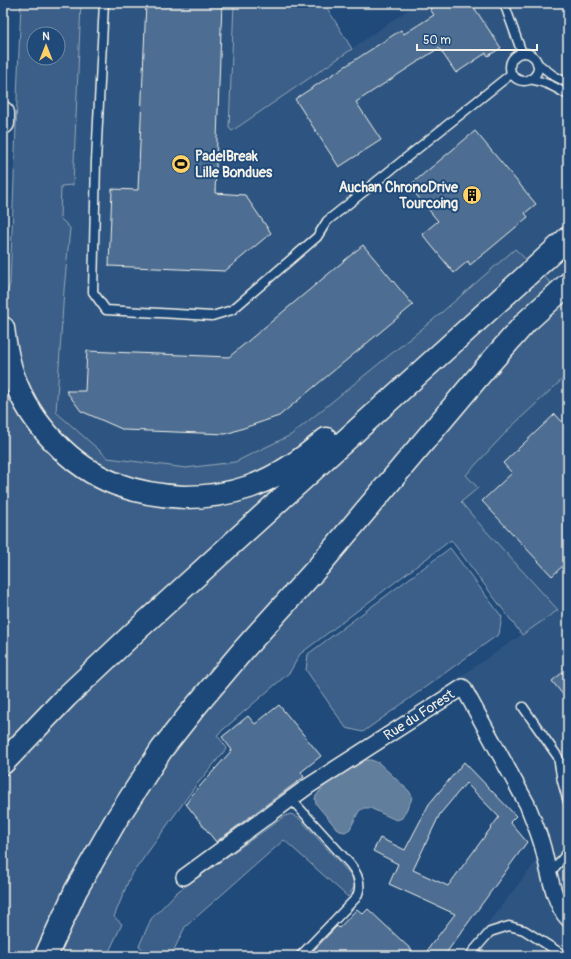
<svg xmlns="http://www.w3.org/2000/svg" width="571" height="959" font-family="Pangolin,sans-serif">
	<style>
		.built { fill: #2d5581 }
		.green { fill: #3a5f88; stroke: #97a8b8; fill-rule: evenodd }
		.water { fill: #627e9d; stroke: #9cacbb }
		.building { fill: #4d6e92; stroke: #f4f1e8; fill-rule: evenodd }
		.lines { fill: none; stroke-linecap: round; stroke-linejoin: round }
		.service-casing { stroke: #f4f1e8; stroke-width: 11 }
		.minor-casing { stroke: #f4f1e8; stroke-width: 18 }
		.motorway-casing { stroke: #f4f1e8; stroke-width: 25 }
		.service { stroke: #1f4a7a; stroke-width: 8 }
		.minor { stroke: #1f4a7a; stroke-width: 15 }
		.motorway { stroke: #1f4a7a; stroke-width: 22 }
		.labels { text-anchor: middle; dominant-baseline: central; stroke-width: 4; stroke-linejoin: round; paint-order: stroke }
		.poi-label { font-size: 14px; font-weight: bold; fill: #f4f1e8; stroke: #1f4a7a; text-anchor: start }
		.street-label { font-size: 14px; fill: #f4f1e8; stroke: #1f4a7a }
	</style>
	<rect width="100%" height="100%" fill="#1f4a7a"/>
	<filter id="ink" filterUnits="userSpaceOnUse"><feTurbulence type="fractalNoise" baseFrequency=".025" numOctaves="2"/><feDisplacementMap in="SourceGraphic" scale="8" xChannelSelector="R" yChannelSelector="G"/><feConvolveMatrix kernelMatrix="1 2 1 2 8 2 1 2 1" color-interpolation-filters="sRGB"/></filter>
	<g filter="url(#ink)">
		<!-- built -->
		<path class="built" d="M81,3H234L229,128L232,131L418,3H568V299L515,249L434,319L291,435L235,462L186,468L108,458L56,412L64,290L70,228L60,218L61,185L73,184Z
			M568,374V956H462L539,858L528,823L452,682L558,610L476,520L461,502L466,475L510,428Z"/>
		<!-- green -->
		<path class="green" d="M21,3H81L73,185L61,186L60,218L70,228L64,290L56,412L108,458L186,468L235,462L291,435L434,319L515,249L568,299V374L510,428L466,475L478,488L461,502L476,520L558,610L522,635L451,540L300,654L290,672L217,735L227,748L194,788L130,877L114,917L122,924L107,956H3V303L10,284L18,73ZM34,34H58V58H34Z
			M234,3H324L352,49L232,131L229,128Z
			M450,548L502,617L499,634L363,732L346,728L306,670L308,654Z
			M291,814L300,819L352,876L354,887L348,897L284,840L185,927L171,956H151L139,946L151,919L177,892L285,816Z"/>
		<!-- water -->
		<path class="water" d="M365,760H371L379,763L409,791L412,796L411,801L402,818L400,819L396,820L370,808H364L359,811L350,829L345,832L340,831L337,829L316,804L315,799L316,796C327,780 347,767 365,760Z"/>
		<!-- building -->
		<path class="building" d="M146,3H222L215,193L245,195L271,233L225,271L109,266L112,189L138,190Z
			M439,3H471L501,48L488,56L486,53L456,73L439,48L356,102L381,140L339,167L295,99L401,30L404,34L434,15L430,9Z
			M475,131L536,204L525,213L528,217L491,248L470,265L468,261L454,273L422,234L438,221L409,186Z
			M363,245L413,305L279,416L226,434L124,430L81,411L66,391H85L87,351L229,357Z
			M555,414L568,428V561L552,576L482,501L512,473L503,463Z
			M568,668V701L552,681Z
			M279,705L321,756L301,772L304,777L216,842L186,804L192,795L232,750L222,737L248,716L255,724Z
			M464,762L516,816L510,822L527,842L444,956H424L431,945L455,914L389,884L398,864L373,851L380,838L405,850L429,804ZM466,783L499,817L448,886L413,870L440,814Z
			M357,909L363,914L368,909L418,956H308L337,926L339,928Z"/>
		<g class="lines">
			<!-- service casing -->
			<g class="service-casing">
				<path id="service" d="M104,3L96,161L93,292L106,310L212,316L232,310L317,237L327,221L511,74
					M504,3L522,53
					M510 67a14 14 0 1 1 28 0a14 14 0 1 1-28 0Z
					M537,63L554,76L568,83
					M530,79C546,82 555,87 568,95
					M523,707L558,757L562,781L568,802
					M291,799L350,864C358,874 363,886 356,898L300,956
					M550,873L568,852
					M469,956L490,932L509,926L524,930L565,956"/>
			</g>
			<!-- minor casing -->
			<g class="minor-casing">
				<path id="minor" d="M184,877L199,866L307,787L463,687L527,804C533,819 539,833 543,848C548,868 554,905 568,919"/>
			</g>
			<!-- motorway casing -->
			<g class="motorway-casing">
				<path id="motorway" d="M3,113V123
					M3,328C5,345 8,362 14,378C30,423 71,467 116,484C137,492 161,496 184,497C206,497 229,494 249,487C278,477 303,459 326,439
					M3,763L66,697L138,629L568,238
					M46,956L76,890L116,820L162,749L196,706L245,648L319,566L489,364L526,322L568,284"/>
			</g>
			<!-- service -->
			<use href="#service" class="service"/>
			<!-- minor -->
			<use href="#minor" class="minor"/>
			<!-- motorway -->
			<use href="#motorway" class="motorway"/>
		</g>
	</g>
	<!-- icons -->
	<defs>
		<g id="stadium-disc" transform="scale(1)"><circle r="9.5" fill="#ffd166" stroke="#1f4a7a"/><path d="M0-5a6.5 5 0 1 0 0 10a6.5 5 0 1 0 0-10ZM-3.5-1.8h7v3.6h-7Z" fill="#111"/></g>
		<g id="building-disc" transform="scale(1)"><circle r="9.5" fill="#ffd166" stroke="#1f4a7a"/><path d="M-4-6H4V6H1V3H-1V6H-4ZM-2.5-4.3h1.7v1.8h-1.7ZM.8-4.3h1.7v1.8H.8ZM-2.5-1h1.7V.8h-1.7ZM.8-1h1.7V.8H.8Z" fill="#111"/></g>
	</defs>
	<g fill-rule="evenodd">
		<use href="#stadium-disc" x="181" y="164"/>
		<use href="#building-disc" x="472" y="195"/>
	</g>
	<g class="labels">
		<!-- poi labels -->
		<g class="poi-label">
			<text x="195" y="156">PadelBreak<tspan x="195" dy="16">Lille Bondues</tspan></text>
			<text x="458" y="187" text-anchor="end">Auchan ChronoDrive<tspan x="458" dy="16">Tourcoing</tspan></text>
		</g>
		<!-- street labels -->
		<g class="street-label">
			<text transform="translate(419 715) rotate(-33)">Rue du Forest</text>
		</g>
	</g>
	<!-- margin -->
	<rect width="571" height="959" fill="none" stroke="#1f4a7a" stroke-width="16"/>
	<rect x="8" y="8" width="555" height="943" fill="none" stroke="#f4f1e8" stroke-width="1.5" filter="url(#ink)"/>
	<!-- north arrow -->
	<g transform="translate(46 46)"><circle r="19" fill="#1f4a7a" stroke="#748da6"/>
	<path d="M0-3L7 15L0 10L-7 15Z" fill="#ffd166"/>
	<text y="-6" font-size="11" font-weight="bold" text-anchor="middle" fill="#f4f1e8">N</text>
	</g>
	<!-- scale -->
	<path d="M417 44v6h120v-6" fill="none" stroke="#f4f1e8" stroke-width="2"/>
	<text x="423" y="44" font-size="12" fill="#f4f1e8" stroke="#1f4a7a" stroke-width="3" paint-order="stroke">50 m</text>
</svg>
